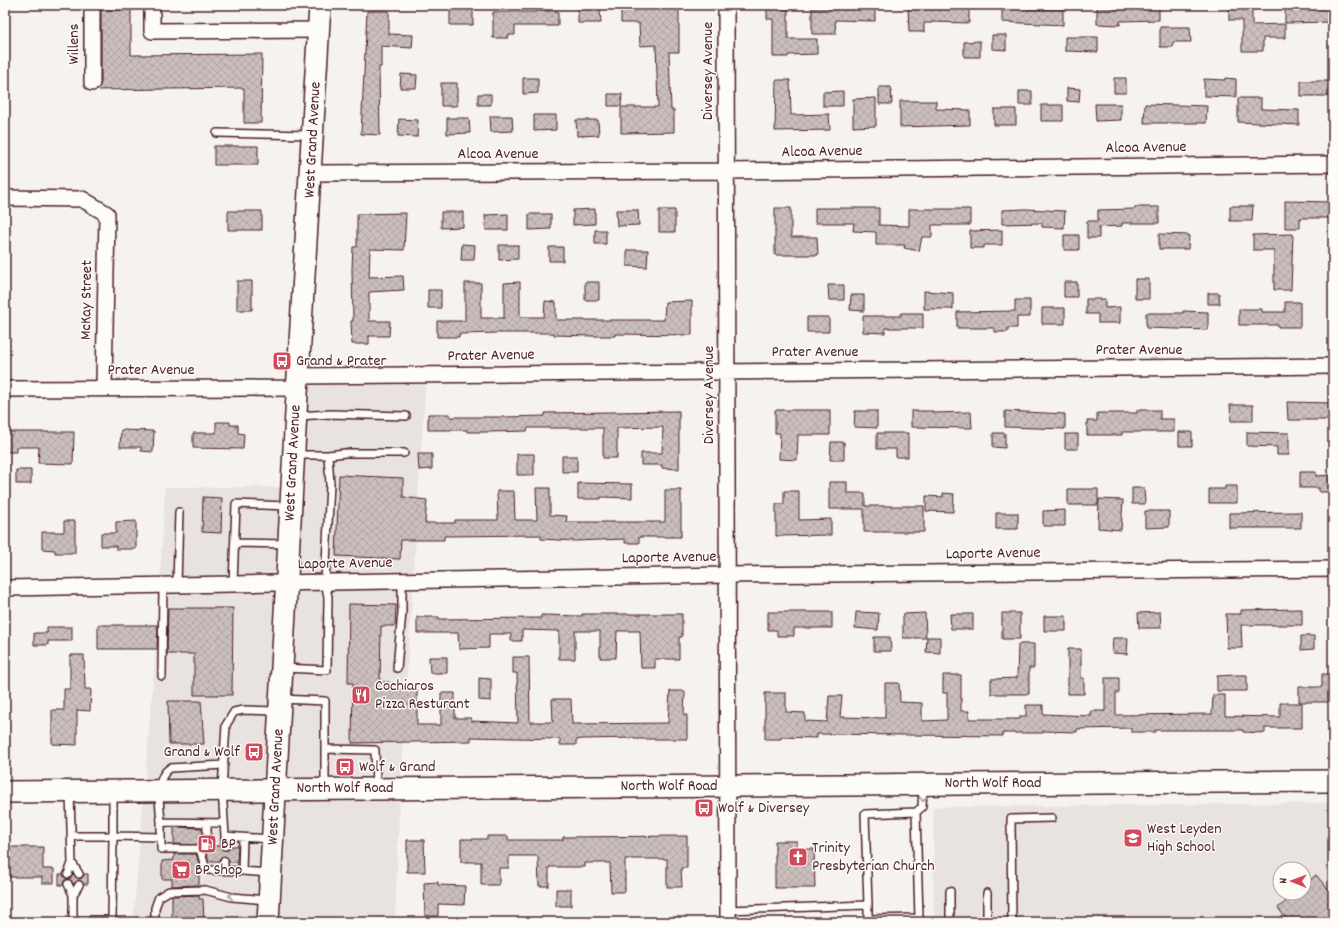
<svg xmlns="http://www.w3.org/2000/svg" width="1338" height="927" font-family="Dekko,sans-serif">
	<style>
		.built { fill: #e9e3e0; fill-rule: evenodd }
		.building { fill: url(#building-cross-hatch); stroke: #4a1f2b }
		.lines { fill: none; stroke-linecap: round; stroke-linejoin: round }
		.service-casing { stroke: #4a1f2b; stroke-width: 10 }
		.minor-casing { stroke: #4a1f2b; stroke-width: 18 }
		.secondary-casing { stroke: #4a1f2b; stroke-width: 24 }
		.service { stroke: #fdfcf7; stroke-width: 7 }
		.minor { stroke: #fdfcf7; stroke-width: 15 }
		.secondary { stroke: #fdfcf7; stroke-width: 21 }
		.oneway { stroke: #ac999b }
		.labels { text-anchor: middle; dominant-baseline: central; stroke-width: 3; stroke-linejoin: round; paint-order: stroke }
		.street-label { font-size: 16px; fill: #4a1f2b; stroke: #fdfcf7 }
		.poi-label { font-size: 16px; fill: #4a1f2b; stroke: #fdfcf7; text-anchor: start }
	</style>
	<defs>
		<pattern id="building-cross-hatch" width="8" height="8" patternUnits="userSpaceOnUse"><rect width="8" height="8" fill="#cbbfbe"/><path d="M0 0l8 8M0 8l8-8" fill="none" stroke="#b0a4a3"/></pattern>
	</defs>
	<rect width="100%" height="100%" fill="#f6f3ef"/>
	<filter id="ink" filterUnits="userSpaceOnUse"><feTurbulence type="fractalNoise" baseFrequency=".025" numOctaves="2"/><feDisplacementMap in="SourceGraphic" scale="8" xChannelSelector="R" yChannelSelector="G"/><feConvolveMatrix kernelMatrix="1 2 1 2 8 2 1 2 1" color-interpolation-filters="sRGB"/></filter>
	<g filter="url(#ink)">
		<!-- built -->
		<path class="built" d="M426,374L400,788L395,922H133L161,585L286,583L298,376Z
			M165,487H287L283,580L160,581Z
			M1333,803V922H934L933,807ZM1280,869H1304V893H1280Z"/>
		<!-- building -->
		<path class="building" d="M767,5H778V9H788V39H817V54L788,55V57H773V19H767Z
			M853,5H875V21L835,20L836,34H812V8L853,7Z
			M1002,5L1027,6V9H1063V25L1002,22Z
			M1134,5H1159V20L1120,21V25L1097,24V7L1134,9Z
			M1229,5H1252V25L1285,24V38H1263V51H1242V20H1229Z
			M1285,5H1333V22L1285,23Z
			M679,6V52H669L671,110H674V132L621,133V107H658L656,45L640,46L639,23H621V7Z
			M908,6L969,7V23L932,22V23H924V32H909Z
			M578,8H600L601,23H578Z
			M450,9H473V25H450Z
			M101,10H131V55L262,54L261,123H244V88L97,90L101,83Z
			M367,11H389V34L413,35L412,48L381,46V67H379L380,135L361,134Z
			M536,11H558V26H515V35H508V38H493V12H536Z
			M1160,27H1190L1191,42H1173V47H1160Z
			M992,35H1006V50L992,49Z
			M1065,37H1098V52L1065,51Z
			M980,41V57H964V42Z
			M401,74L417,75L416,88H400Z
			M523,78H538V93L523,94Z
			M1114,78H1126V93H1114Z
			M1225,78L1236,79V97L1204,96V79L1225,80Z
			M776,80H790L791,115L829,114L830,130L775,131Z
			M1301,81H1333V96H1301Z
			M441,83H457V106H441Z
			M879,87H891L892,104H879Z
			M1067,88L1080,89L1079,102L1067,101Z
			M843,91V106H823V92Z
			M1019,91H1032V105H1019Z
			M478,94H491V105H478Z
			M608,94H622L621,106H608Z
			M876,98V126L853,127V99Z
			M1238,98H1261V109L1299,110V125L1238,122Z
			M900,101H936V109L970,110V125L900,127Z
			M1095,104H1121V120L1096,121Z
			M1145,104L1207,106L1206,123H1144Z
			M1041,105H1063V121H1041Z
			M994,109H1016V125H994Z
			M534,115H556V130L534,131Z
			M490,116H512L513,131L491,132Z
			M447,118H469L470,133L447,134Z
			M399,119L418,120L417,137L398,136Z
			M576,120H598L599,135L577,136Z
			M214,146H258V165H214Z
			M1285,201L1333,202V218H1300V228H1285Z
			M1230,206H1253L1252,221H1230Z
			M1135,207H1159V223H1122V226L1099,227V238H1087V221H1098V210L1135,209Z
			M775,208H791V237H817L818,255H775Z
			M815,208H879V225L909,226V209H970V225H932V237H922L919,251L904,248L905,245H876V232L853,231L854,223H815Z
			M595,209V224L573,225V210Z
			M1026,209L1065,211L1064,228L1042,227V223L1002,224V210Z
			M616,210H638L639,225L617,226Z
			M659,210H675V232H659Z
			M228,211H262V230H228Z
			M441,212H463V227L441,228Z
			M406,213L404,250L370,249L369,277L403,276L404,290L369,292V321H390L389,336H369V344H352L351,321H353L352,269L353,247H357V214Z
			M508,214V230H486L485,215Z
			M529,214H551V229L529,230Z
			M595,230H606V244H595Z
			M1002,230V245H984V248H970V231Z
			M1159,234L1189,235L1188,249H1159Z
			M1293,234L1291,290H1274V250H1253V235Z
			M1064,235H1079V250H1064Z
			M462,244L475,245L474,260H461Z
			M499,245H518V259L499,260Z
			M549,247H563V261H549Z
			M627,250H648L647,267L627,266Z
			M1135,279H1149V299H1135Z
			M237,281H252V310H237Z
			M520,282V317H544L545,301L556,302V320H664L665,302L692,301V335L615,334V336H593L554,335V333H498L459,334V337H437V321H465V283H481V318H504V283Z
			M585,282H599V300H585Z
			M1064,282H1077V297H1064Z
			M828,285H844V300H829Z
			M428,290H441V308H428Z
			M924,291L953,293V309H924Z
			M1208,293H1219L1220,304H1208Z
			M851,295H864V311L850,310Z
			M1086,299H1105V308L1120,307V323H1098V314H1086Z
			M1015,300H1030V317H1017V328H1008V332H995V328H957V312L1015,311Z
			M1285,302H1300V327H1278V325H1239V309H1262V312H1285Z
			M1042,308H1065V324H1042Z
			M1183,311L1208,312V330L1146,328V313H1183Z
			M901,313H923V328H885V333L863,332V316H901Z
			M807,317H829V332H807Z
			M1287,402L1333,403V420H1288Z
			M1230,405H1253V421H1231Z
			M775,410H830V435H798L797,460L779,459L780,433H775Z
			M1137,410H1160V419H1174V432H1122V435H1087V421H1097V413H1137Z
			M679,411V469L662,468V465H641V453H662L663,427L617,428V458H603V428H528L527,431L489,432H467V430H428V414H450V417H505L545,416V413Z
			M855,411H877V428L854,427Z
			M911,411H933V413L971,412L972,428L911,427Z
			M1005,411L1065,414V429L1005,427Z
			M216,422H230V425H238V433L244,434L243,449L193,448V433H216Z
			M121,430L154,431L153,452L141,451V447H120Z
			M5,432H74L73,464L38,463L39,447H16V452H5Z
			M1179,432H1192V446H1179Z
			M1247,432L1289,433V455H1277V447L1247,446Z
			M877,433H908V457H896V449H877Z
			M993,433H1005V448L993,447Z
			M1065,434H1078V449H1065Z
			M831,442H844V460H830Z
			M418,454H432V469L419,470Z
			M517,454H534V475H517Z
			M562,456H577V472H562Z
			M16,470H31V484H16Z
			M1300,472H1316V476L1333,475V492H1319V488H1300Z
			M339,475L403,478V497L427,500L425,523H455V520H498L497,491H514L515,520H537L536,488H550V515L567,516L566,522H665V490H681V537H639V543H625V539L575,541L541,539V535L444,536V540H401L400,559L336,556Z
			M829,482H847V493H865V506H924V532H864V509H829Z
			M578,483L632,484V498L601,497V499H578Z
			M1225,486H1237V503H1209V489H1225Z
			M1132,488H1144L1145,504H1132Z
			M1068,489H1098V505H1068Z
			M784,491H799V520L831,519V535L776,536V504H784Z
			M943,493L954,494L953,512L926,511V496L943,497Z
			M203,497L222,498L221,533L202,532Z
			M1099,499L1123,500L1121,530L1098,528Z
			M1065,510V526H1043V511Z
			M1145,511H1169V527L1145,528Z
			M1301,512V528H1229V513Z
			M996,513H1018V529H996Z
			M64,521H75V553H55V550L42,549V532H64Z
			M136,521V549H116V546H101V533H116V522Z
			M349,604L396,605L395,626H381L380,682H389V690H417V725H441V693H455V718H471V721L518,723L517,673H513V657H529L530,722H553L552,699H571L572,724L668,723L670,691H685L684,715H687V739H634L635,738L583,739L576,740V745H560V739L471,737V741L352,743L353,683H348Z
			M168,608H233L232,695H194V654H167Z
			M1302,609V625H1241L1242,648H1227L1226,614H1241V610Z
			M768,612H832V628H794V636H777V630H768Z
			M856,612L879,613L878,630L855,628Z
			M1160,612L1161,628H1139L1138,613Z
			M925,613L926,638H903V614Z
			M1002,613H1020V639H1002Z
			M582,614H682V637H679V659H655V668H641L640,631H617L616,658H600V631H575V659H559V631L522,630V641H511V634H489V648L459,649L458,633H417V617H439V619L541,618V615L582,616Z
			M950,614H973V629H951Z
			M1044,616H1066V631H1044Z
			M98,625H158L157,649H98Z
			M47,627H72V641H48V645H34V633H47Z
			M1301,636H1314V649L1301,650Z
			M874,637H890L891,651H874Z
			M927,637H940V653L926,652Z
			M1113,638H1128L1127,654L1112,653Z
			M1018,644H1034V668H1029V694H991V679L1017,678Z
			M1068,649H1081V678H1084V694H1068Z
			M70,655H84L85,689H91L90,711L77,710V745L52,744V710H64V689H70Z
			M429,657H447V673H430Z
			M1322,674H1333V702H1299V687H1322Z
			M943,675H961V711H969V719H1020V716H1026V705H1043V714L1091,716V711H1105V678H1119V693H1116V715L1212,714L1213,695H1225V716L1280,717V703H1302V728H1265V733L1243,732V730H1155V732H1131V728L1077,729V732L1043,731V733H1003V736L817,734V738L781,737V739H765V693H786V712L805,713V721L827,722L829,696H842L840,717L885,718V683H899L900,702L922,703V721L947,720V693H943Z
			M1235,675H1247V691H1217V676Z
			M479,678L491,679V701L479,700Z
			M168,701H201L204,744H169Z
			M174,827L202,828L203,835L209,837V846H220L223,850H228L230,846H238L237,862H229L228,858L224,856L220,858L219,861H209L203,845L174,844Z
			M487,836H508V840H563V837L687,836V868H681L682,887H667V859H625V892H611L610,863H585V867H549V886H539L538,856H509V868H499V885H481V862H461V839H487Z
			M407,840H424L425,872H407Z
			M775,841H797V849H814L815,888H775Z
			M5,847H43V869H54V883H42V877H5Z
			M174,854H196L199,863V885L172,886V879H162V861L174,860Z
			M59,874H63L64,877L68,879L73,874L79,879L82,878L84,874H88V884H84L79,880L74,884L68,879L64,881L63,885H59Z
			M1316,875L1333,895V922H1289L1278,908L1296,893H1304V885Z
			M438,882V885L465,886L464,905L438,904V916H425L424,883Z
			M556,889H571V906H556Z
			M199,895V899H203L204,922H172V896Z"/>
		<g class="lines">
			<!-- service casing -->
			<g class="service-casing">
				<path id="service" d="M217,133L311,135
					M298,416L330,414L406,416
					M295,455H328L345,453H404
					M235,543L287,544
					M233,584L236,504L288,506
					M177,585L179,512
					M284,668L327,670L328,597L325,582L330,484L328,455
					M397,668L402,612V581
					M162,676L163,585
					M281,699L325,701V788
					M326,749L375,750L376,788
					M224,765L170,768C154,778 160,806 161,822L224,823
					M113,792V836L161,837
					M916,812L922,807L923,786
					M161,822V849H200L206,870L242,871
					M207,832V823
					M243,838L242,871L269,873
					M270,839L225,836L222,789L226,725L234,712L243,710L278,711
					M225,846V836
					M72,863L79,874
					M224,870V861
					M68,874L72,863L70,793
					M68,884L73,895V920H112L113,836H71
					M950,891V922
					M987,893V922
					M73,895L79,885
					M728,910L868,905L865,814L916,812L919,918L868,919V905
					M155,922V908L159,897L169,891L205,890L232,897L267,900
					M1012,922L1011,819L1052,818"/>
			</g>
			<!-- minor casing -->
			<g class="minor-casing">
				<path id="minor" d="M92,5V83
					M152,5V31L319,30
					M726,5L728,922
					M311,173L726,171L1333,164
					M5,198L82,199L107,214L104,387
					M298,376L1333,366
					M5,389L297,388
					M5,588L728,575L1333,569"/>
			</g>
			<!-- secondary casing -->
			<g class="secondary-casing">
				<path id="secondary" d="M5,792L1333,781
					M268,922L298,376L320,5"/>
			</g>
			<!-- service -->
			<use href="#service" class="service"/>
			<!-- minor -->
			<use href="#minor" class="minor"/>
			<!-- secondary -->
			<use href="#secondary" class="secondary"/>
		</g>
		<!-- one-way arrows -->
		<defs><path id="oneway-chevron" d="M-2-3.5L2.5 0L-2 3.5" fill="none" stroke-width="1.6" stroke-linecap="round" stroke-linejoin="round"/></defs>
		<g class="oneway">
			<use href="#oneway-chevron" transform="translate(923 799) rotate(92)"/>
			<use href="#oneway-chevron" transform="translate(231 896) rotate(-170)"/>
		</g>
	</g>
	<!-- icons -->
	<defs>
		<g id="bus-square" transform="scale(1)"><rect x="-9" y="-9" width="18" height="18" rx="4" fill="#d1495b" stroke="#fdfcf7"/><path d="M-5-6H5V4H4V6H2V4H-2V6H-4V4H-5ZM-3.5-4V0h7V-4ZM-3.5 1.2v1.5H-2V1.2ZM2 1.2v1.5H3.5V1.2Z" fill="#fff"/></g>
		<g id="restaurant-square" transform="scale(1)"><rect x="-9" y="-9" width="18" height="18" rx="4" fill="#d1495b" stroke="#fdfcf7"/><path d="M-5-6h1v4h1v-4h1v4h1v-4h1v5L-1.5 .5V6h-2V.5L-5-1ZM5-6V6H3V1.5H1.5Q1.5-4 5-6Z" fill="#fff"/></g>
		<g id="school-square" transform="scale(1)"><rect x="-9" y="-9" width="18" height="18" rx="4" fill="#d1495b" stroke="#fdfcf7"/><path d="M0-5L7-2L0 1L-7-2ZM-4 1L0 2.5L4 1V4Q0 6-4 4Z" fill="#fff"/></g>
		<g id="fuel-square" transform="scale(1)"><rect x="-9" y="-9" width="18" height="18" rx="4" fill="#d1495b" stroke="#fdfcf7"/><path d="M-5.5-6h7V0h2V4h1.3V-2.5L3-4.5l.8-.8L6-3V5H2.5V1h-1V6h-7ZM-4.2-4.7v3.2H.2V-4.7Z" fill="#fff"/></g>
		<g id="church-square" transform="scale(1)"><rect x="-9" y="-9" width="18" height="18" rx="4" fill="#d1495b" stroke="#fdfcf7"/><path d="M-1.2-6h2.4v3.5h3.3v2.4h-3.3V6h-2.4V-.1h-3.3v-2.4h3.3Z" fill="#fff"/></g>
		<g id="supermarket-square" transform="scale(1)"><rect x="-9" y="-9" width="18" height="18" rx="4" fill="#d1495b" stroke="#fdfcf7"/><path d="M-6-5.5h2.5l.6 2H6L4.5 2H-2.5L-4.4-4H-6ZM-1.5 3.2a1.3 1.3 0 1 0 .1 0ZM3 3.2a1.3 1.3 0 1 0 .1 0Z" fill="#fff"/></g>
	</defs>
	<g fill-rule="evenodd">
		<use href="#bus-square" x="282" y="361"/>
		<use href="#restaurant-square" x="361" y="695"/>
		<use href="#bus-square" x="254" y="752"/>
		<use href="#bus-square" x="345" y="767"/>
		<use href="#bus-square" x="704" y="808"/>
		<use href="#school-square" x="1133" y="838"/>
		<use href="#fuel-square" x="207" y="844"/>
		<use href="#church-square" x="798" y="857"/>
		<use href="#supermarket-square" x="181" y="870"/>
	</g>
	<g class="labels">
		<!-- street labels -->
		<g class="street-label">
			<text transform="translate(74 44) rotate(-90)">Willens</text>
			<text transform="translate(708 71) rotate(-90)">Diversey Avenue</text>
			<text transform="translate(313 140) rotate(-87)">West Grand Avenue</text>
			<text transform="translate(1146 148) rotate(-1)">Alcoa Avenue</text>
			<text transform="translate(822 152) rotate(-1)">Alcoa Avenue</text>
			<text x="498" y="154">Alcoa Avenue</text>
			<text transform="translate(87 300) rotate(-89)">McKay Street</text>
			<text x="1139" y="350">Prater Avenue</text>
			<text x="815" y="352">Prater Avenue</text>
			<text transform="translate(491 356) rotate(-1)">Prater Avenue</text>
			<text x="151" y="370">Prater Avenue</text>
			<text transform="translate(709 395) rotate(-90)">Diversey Avenue</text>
			<text transform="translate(293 463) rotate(-87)">West Grand Avenue</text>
			<text transform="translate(993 554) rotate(-1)">Laporte Avenue</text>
			<text transform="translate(669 558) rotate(-1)">Laporte Avenue</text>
			<text transform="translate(345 564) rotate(-1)">Laporte Avenue</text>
			<text x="993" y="783">North Wolf Road</text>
			<text x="669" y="786">North Wolf Road</text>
			<text transform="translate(276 787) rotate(-87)">West Grand Avenue</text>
			<text x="345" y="788">North Wolf Road</text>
		</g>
		<!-- poi labels -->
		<g class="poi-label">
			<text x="296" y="361">Grand &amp; Prater</text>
			<text x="375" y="686">Cochiaros<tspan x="375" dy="18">Pizza Resturant</tspan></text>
			<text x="240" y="752" text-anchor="end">Grand &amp; Wolf</text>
			<text x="359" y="767">Wolf &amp; Grand</text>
			<text x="718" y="808">Wolf &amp; Diversey</text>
			<text x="1147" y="829">West Leyden<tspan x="1147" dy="18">High School</tspan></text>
			<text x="221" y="844">BP</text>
			<text x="812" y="848">Trinity<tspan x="812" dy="18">Presbyterian Church</tspan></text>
			<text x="195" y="870">BP Shop</text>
		</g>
	</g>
	<!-- margin -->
	<rect width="1338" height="927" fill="none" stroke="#fdfcf7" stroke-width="20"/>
	<rect x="10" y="10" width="1318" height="907" fill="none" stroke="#4a1f2b" stroke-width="1.5" filter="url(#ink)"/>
	<!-- north arrow -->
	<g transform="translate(1292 881) rotate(271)"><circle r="19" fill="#fdfcf7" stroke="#b5a4a5"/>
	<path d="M0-3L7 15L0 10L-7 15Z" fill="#d1495b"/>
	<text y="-6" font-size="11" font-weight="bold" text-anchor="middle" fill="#4a1f2b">N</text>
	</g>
</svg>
